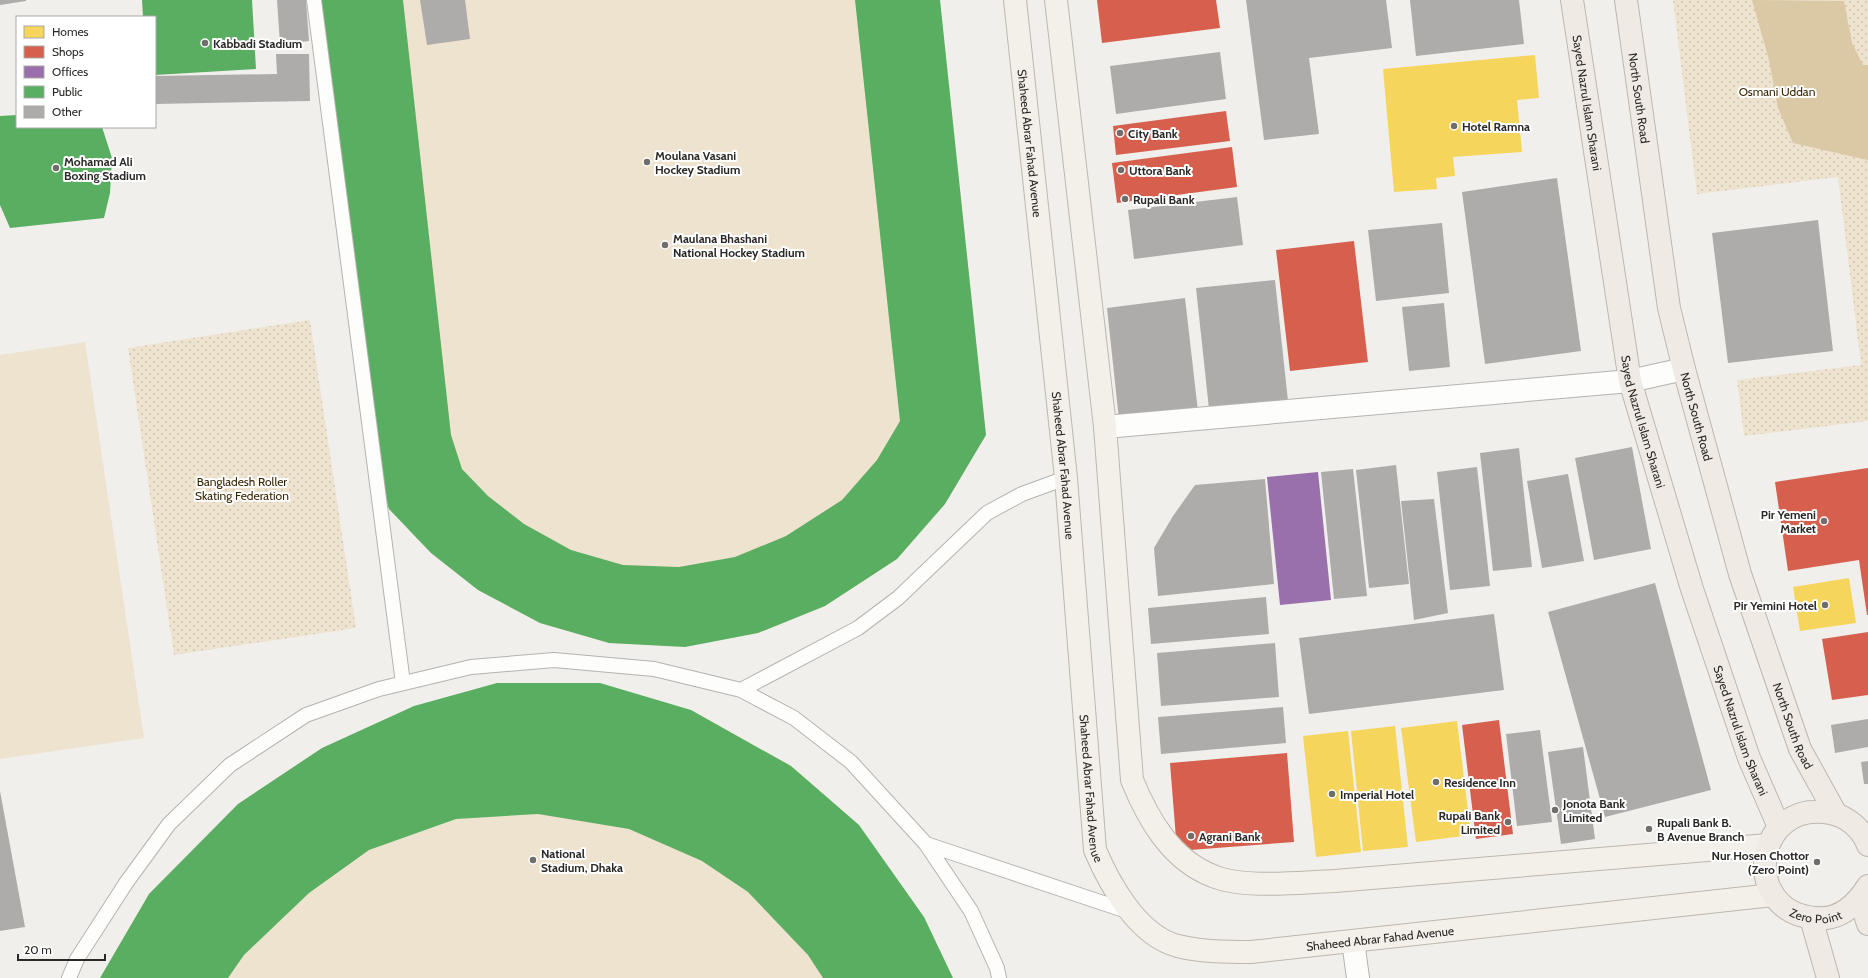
<svg xmlns="http://www.w3.org/2000/svg" width="1868" height="978" font-family="Cabin,sans-serif">
	<style>
		.green { fill: url(#green-dots) }
		.pitch { fill: #eee3cf }
		.water { fill: #dbc8a4 }
		.homes { fill: #f6d55c }
		.shops { fill: #d6604d }
		.offices { fill: #9970ab }
		.public { fill: #5aae61 }
		.building { fill: #aeacab }
		.lines { fill: none; stroke-linecap: round; stroke-linejoin: round }
		.service-casing { stroke: #b4b3b1; stroke-width: 16 }
		.minor-casing { stroke: #b4b3b1; stroke-width: 24 }
		.primary-casing { stroke: #bdb7ac; stroke-width: 24 }
		.trunk-casing { stroke: #bdb7ac; stroke-width: 24 }
		.service { stroke: #fdfdfc; stroke-width: 14 }
		.minor { stroke: #fdfdfc; stroke-width: 22 }
		.primary { stroke: #f3efe9; stroke-width: 22 }
		.trunk { stroke: #f0eae4; stroke-width: 22 }
		.poi-dot { fill: #706e6c; stroke: #fff; stroke-width: 1.5 }
		.labels { text-anchor: middle; dominant-baseline: central; stroke-width: 4; stroke-linejoin: round; paint-order: stroke }
		.poi-label { font-size: 12px; font-weight: bold; fill: #2a2927; stroke: #fff; text-anchor: start }
		.park-label { font-size: 12px; fill: #382500; stroke: #fff }
		.street-label { font-size: 12px; fill: #2a2927; stroke: #fff }
	</style>
	<defs>
		<pattern id="green-dots" width="8" height="8" patternUnits="userSpaceOnUse"><rect width="8" height="8" fill="#eee3cf"/><path d="M2 2h.1M6 6h.1" fill="none" stroke="#ccc3b2" stroke-width="1.8" stroke-linecap="round"/></pattern>
	</defs>
	<rect width="100%" height="100%" fill="#f1efec"/>
	<!-- green -->
	<path class="green" d="M1673,0H1868V421L1744,436L1737,380L1861,365L1838,177L1697,194Z
		M310,320L356,628L174,655L128,348Z"/>
	<!-- pitch -->
	<path class="pitch" d="M320,0H940L986,435L945,504L897,559L825,606L758,633L684,647L609,643L540,623L478,590L431,553L389,509Z
		M85,342L144,738L0,759V355Z
		M691,710L791,766L859,825L924,917L953,978H100L149,894L238,804L322,748Z"/>
	<!-- water -->
	<path class="water" d="M1752,0L1844,1L1852,43L1863,65H1868V160L1793,143L1778,108L1769,60Z"/>
	<!-- homes -->
	<path class="homes" d="M1535,55L1539,98L1517,100L1522,152L1453,157L1455,176L1436,178L1437,189L1394,192L1383,69Z
		M1849,578L1856,623L1800,631L1793,587Z
		M1457,721L1471,835L1416,842L1401,728Z
		M1395,726L1408,847L1363,851L1351,731Z
		M1348,731L1361,852L1316,857L1303,736Z"/>
	<!-- shops -->
	<path class="shops" d="M1097,0H1216L1220,28L1102,43Z
		M1226,111L1230,141L1116,155L1113,126Z
		M1232,147L1237,187L1117,203L1112,163Z
		M1354,241L1368,362L1290,371L1276,250Z
		M1868,468V615H1867L1859,560L1788,571L1775,482Z
		M1868,632V695L1832,700L1822,639Z
		M1499,720L1513,834L1476,839L1462,725Z
		M1287,753L1294,842L1177,851L1170,763Z"/>
	<!-- offices -->
	<path class="offices" d="M1318,472L1331,600L1280,605L1267,477Z"/>
	<!-- public -->
	<path class="public" d="M142,0H252L256,69L155,75V17H143Z
		M320,0H403L451,435L462,469L488,496L524,524L571,550L623,565L679,567L735,557L786,536L842,500L877,460L900,421L855,0H940L986,435L945,504L897,559L825,606L758,633L685,647L609,643L540,623L478,590L431,553L389,509L369,449Z
		M17,115V127H102L112,158L110,193L104,218L10,228L0,205V116Z
		M497,683H600L691,710L791,766L859,825L924,917L953,978H823L808,955L748,892L702,861L629,829L538,814L456,819L369,850L309,893L244,955L228,978H100L149,894L238,804L322,748L414,706Z"/>
	<!-- building -->
	<path class="building" d="M0,0H26V1L0,5Z
		M277,0H306L309,41L280,44Z
		M420,0H465L470,39L427,45Z
		M1246,0H1386L1392,48L1309,58L1319,134L1264,140Z
		M1410,0H1519L1524,44L1416,56Z
		M1220,52L1226,99L1116,114L1110,66Z
		M276,54H309L310,101L155,104V76L277,74Z
		M1557,178L1581,351L1485,364L1462,192Z
		M1237,197L1243,245L1134,259L1128,210Z
		M1818,220L1833,351L1728,363L1712,233Z
		M1442,223L1449,293L1376,301L1368,230Z
		M1275,280L1288,401L1209,409L1196,288Z
		M1185,298L1199,420L1120,429L1107,308Z
		M1444,303L1450,367L1409,371L1402,307Z
		M1632,447L1651,549L1594,560L1575,458Z
		M1519,448L1532,567L1493,571L1480,453Z
		M1396,465L1409,584L1369,588L1356,470Z
		M1477,467L1490,586L1450,590L1437,472Z
		M1353,469L1367,596L1334,599L1321,472Z
		M1568,474L1584,561L1542,568L1527,481Z
		M1265,479L1274,584L1158,596L1154,548L1173,516L1195,485Z
		M1434,499L1448,613L1414,620L1401,501Z
		M1655,583L1711,790L1605,817L1548,612Z
		M1266,597L1269,634L1151,644L1148,608Z
		M1494,614L1504,690L1309,714L1299,638Z
		M1275,643L1279,697L1161,706L1157,653Z
		M1283,707L1286,743L1161,754L1158,717Z
		M1868,719V747L1835,753L1831,725Z
		M1540,730L1552,822L1517,826L1506,734Z
		M1583,747L1595,839L1561,844L1548,752Z
		M1868,761V784H1864L1861,762Z
		M0,791L25,927L0,931Z"/>
	<g class="lines">
		<!-- service casing -->
		<g class="service-casing">
			<path id="service" d="M314,0L403,683
				M741,690L858,628L898,598L987,513L1022,494L1066,478
				M926,844L971,911L997,968L999,978
				M69,978L77,959L126,883L169,824L230,765L306,715L379,689L471,667L554,660L654,669L741,690L794,718L851,762L926,844L1130,912"/>
		</g>
		<!-- minor casing -->
		<g class="minor-casing">
			<path id="minor" d="M1105,427L1630,381L1684,369
				M1353,941L1358,978"/>
		</g>
		<!-- primary casing -->
		<g class="primary-casing">
			<g id="primary">
				<path id="s1" d="M1015,0L1066,478L1095,850C1110,885 1138,936 1178,946C1202,952 1227,952 1251,952L1773,895"/>
				<path d="M1056,0L1105,427L1132,780C1148,819 1171,860 1213,876C1244,889 1300,882 1335,881L1768,845"/>
			</g>
		</g>
		<!-- trunk casing -->
		<g class="trunk-casing">
			<g id="trunk">
				<path id="s2" d="M1572,0L1630,381L1692,589L1749,758L1779,827"/>
				<path id="s3" d="M1626,0L1669,308L1684,369L1740,574L1800,749L1836,814"/>
				<path id="s4" d="M1868,845C1862,829 1847,816 1830,813C1754,799 1739,911 1815,918C1839,921 1856,905 1868,886"/>
				<path d="M1860,899L1868,924"/>
				<path d="M1811,918L1828,978"/>
			</g>
		</g>
		<!-- service -->
		<use href="#service" class="service"/>
		<!-- minor -->
		<use href="#minor" class="minor"/>
		<!-- primary -->
		<use href="#primary" class="primary"/>
		<!-- trunk -->
		<use href="#trunk" class="trunk"/>
	</g>
	<!-- markers -->
	<g class="poi-dot">
		<circle cx="205" cy="43" r="4"/>
		<circle cx="1454" cy="126" r="4"/>
		<circle cx="1120" cy="133" r="4"/>
		<circle cx="647" cy="162" r="4"/>
		<circle cx="56" cy="168" r="4"/>
		<circle cx="1121" cy="170" r="4"/>
		<circle cx="1125" cy="199" r="4"/>
		<circle cx="665" cy="245" r="4"/>
		<circle cx="1824" cy="521" r="4"/>
		<circle cx="1825" cy="605" r="4"/>
		<circle cx="1436" cy="782" r="4"/>
		<circle cx="1332" cy="794" r="4"/>
		<circle cx="1555" cy="810" r="4"/>
		<circle cx="1508" cy="822" r="4"/>
		<circle cx="1649" cy="829" r="4"/>
		<circle cx="1191" cy="836" r="4"/>
		<circle cx="533" cy="860" r="4"/>
		<circle cx="1817" cy="862" r="4"/>
	</g>
	<g class="labels">
		<!-- poi labels -->
		<g class="poi-label">
			<text x="213" y="43">Kabbadi Stadium</text>
			<text x="1462" y="126">Hotel Ramna</text>
			<text x="1128" y="133">City Bank</text>
			<text x="655" y="155">Moulana Vasani<tspan x="655" dy="14">Hockey Stadium</tspan></text>
			<text x="64" y="161">Mohamad Ali<tspan x="64" dy="14">Boxing Stadium</tspan></text>
			<text x="1129" y="170">Uttora Bank</text>
			<text x="1133" y="199">Rupali Bank</text>
			<text x="673" y="238">Maulana Bhashani<tspan x="673" dy="14">National Hockey Stadium</tspan></text>
			<text x="1816" y="514" text-anchor="end">Pir Yemeni<tspan x="1816" dy="14">Market</tspan></text>
			<text x="1817" y="605" text-anchor="end">Pir Yemini Hotel</text>
			<text x="1444" y="782">Residence Inn</text>
			<text x="1340" y="794">Imperial Hotel</text>
			<text x="1563" y="803">Jonota Bank<tspan x="1563" dy="14">Limited</tspan></text>
			<text x="1500" y="815" text-anchor="end">Rupali Bank<tspan x="1500" dy="14">Limited</tspan></text>
			<text x="1657" y="822">Rupali Bank B.<tspan x="1657" dy="14">B Avenue Branch</tspan></text>
			<text x="1199" y="836">Agrani Bank</text>
			<text x="541" y="853">National<tspan x="541" dy="14">Stadium, Dhaka</tspan></text>
			<text x="1809" y="855" text-anchor="end">Nur Hosen Chottor<tspan x="1809" dy="14">(Zero Point)</tspan></text>
		</g>
		<!-- park labels -->
		<g class="park-label">
			<text x="1777" y="91">Osmani Uddan</text>
			<text x="242" y="481">Bangladesh Roller<tspan x="242" dy="14">Skating Federation</tspan></text>
		</g>
		<!-- street labels -->
		<g class="street-label">
			<text stroke="none"><textPath href="#s3" startOffset="99">North South Road</textPath></text>
			<text stroke="none"><textPath href="#s2" startOffset="104">Sayed Nazrul Islam Sharani</textPath></text>
			<text stroke="none"><textPath href="#s1" startOffset="144">Shaheed Abrar Fahad Avenue</textPath></text>
			<text stroke="none"><textPath href="#s3" startOffset="423">North South Road</textPath></text>
			<text stroke="none"><textPath href="#s2" startOffset="428">Sayed Nazrul Islam Sharani</textPath></text>
			<text stroke="none"><textPath href="#s1" startOffset="468">Shaheed Abrar Fahad Avenue</textPath></text>
			<text stroke="none"><textPath href="#s3" startOffset="747">North South Road</textPath></text>
			<text stroke="none"><textPath href="#s2" startOffset="752">Sayed Nazrul Islam Sharani</textPath></text>
			<text stroke="none"><textPath href="#s1" startOffset="792">Shaheed Abrar Fahad Avenue</textPath></text>
			<text stroke="none"><textPath href="#s4" startOffset="229">Zero Point</textPath></text>
			<text stroke="none"><textPath href="#s1" startOffset="1188">Shaheed Abrar Fahad Avenue</textPath></text>
		</g>
	</g>
	<!-- legend -->
	<rect x="16" y="16" width="140" height="112" fill="#ffffff" stroke="#aaa9a9"/>
	<rect x="24" y="26" width="20" height="12" fill="#f6d55c" stroke="#aaa9a9"/>
	<text x="52" y="36" font-size="12" fill="#2a2927">Homes</text>
	<rect x="24" y="46" width="20" height="12" fill="#d6604d" stroke="#aaa9a9"/>
	<text x="52" y="56" font-size="12" fill="#2a2927">Shops</text>
	<rect x="24" y="66" width="20" height="12" fill="#9970ab" stroke="#aaa9a9"/>
	<text x="52" y="76" font-size="12" fill="#2a2927">Offices</text>
	<rect x="24" y="86" width="20" height="12" fill="#5aae61" stroke="#aaa9a9"/>
	<text x="52" y="96" font-size="12" fill="#2a2927">Public</text>
	<rect x="24" y="106" width="20" height="12" fill="#aeacab" stroke="#aaa9a9"/>
	<text x="52" y="116" font-size="12" fill="#2a2927">Other</text>
	<!-- scale -->
	<path d="M18 954v6h87v-6" fill="none" stroke="#2a2927" stroke-width="2"/>
	<text x="24" y="954" font-size="12" fill="#2a2927" stroke="#ffffff" stroke-width="3" paint-order="stroke">20 m</text>
</svg>
